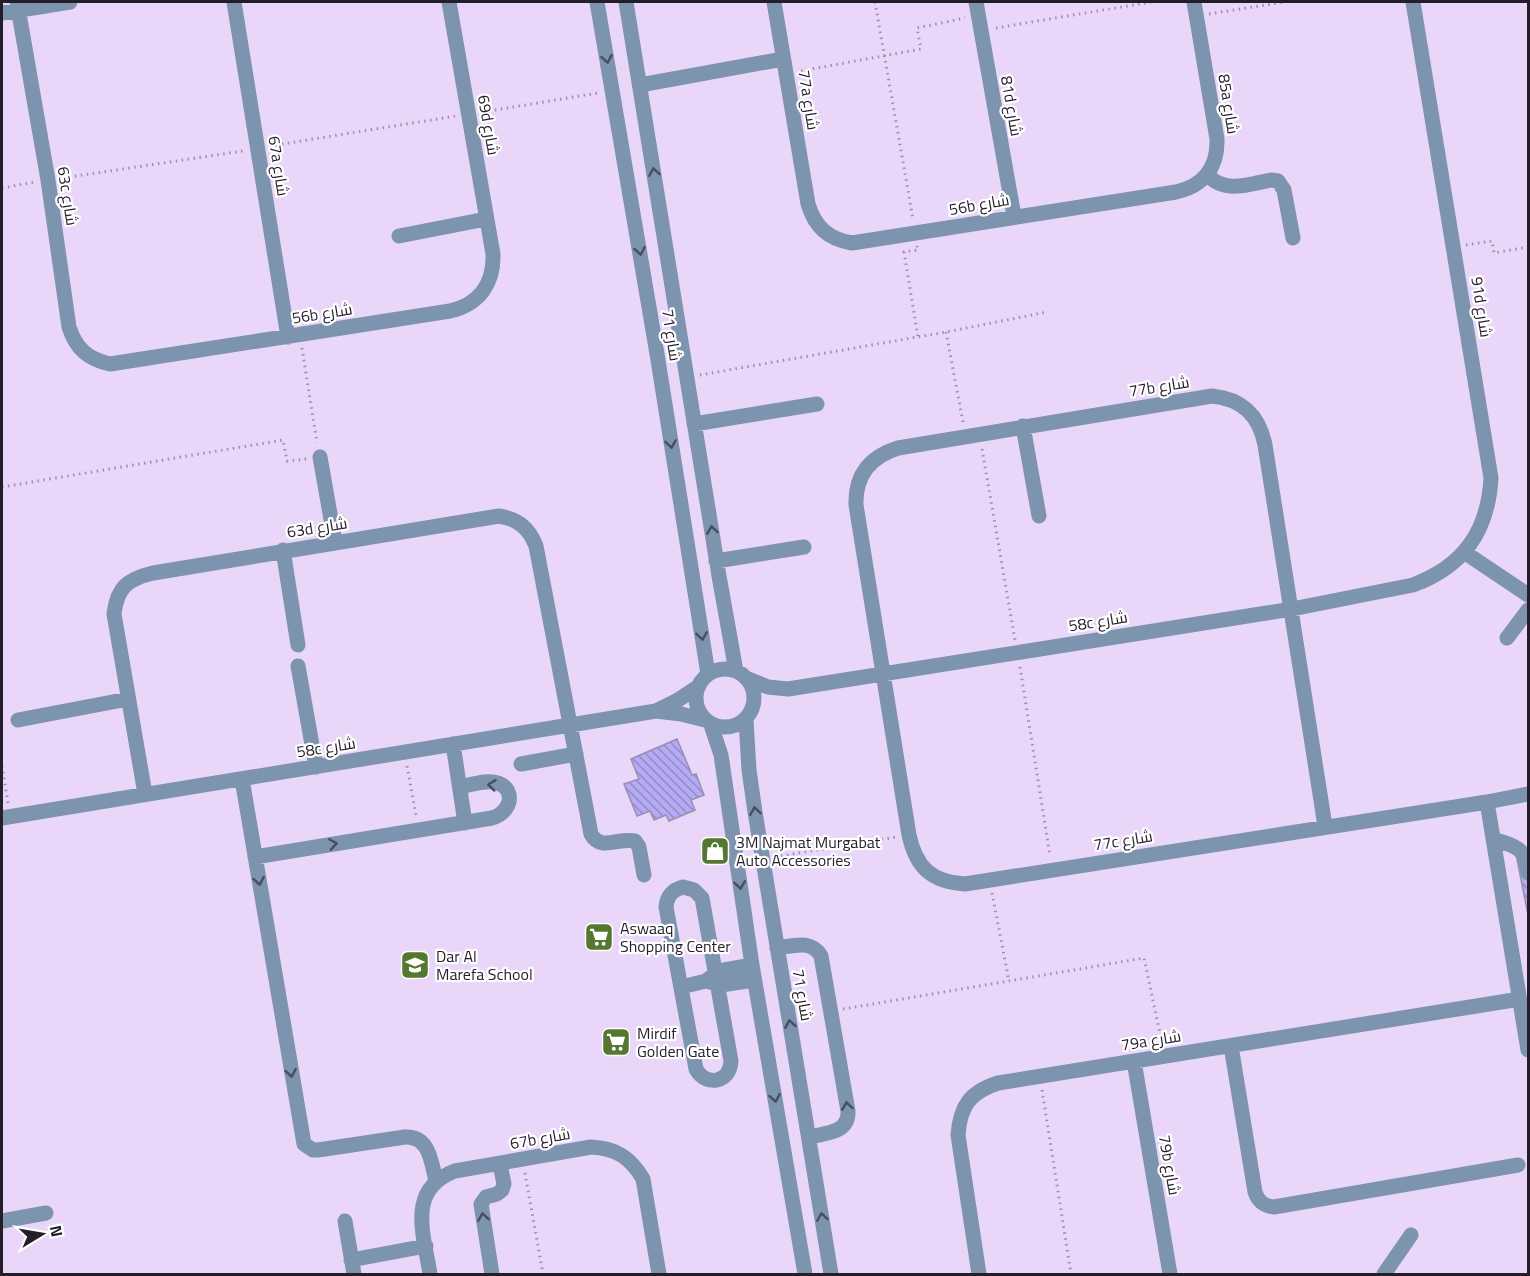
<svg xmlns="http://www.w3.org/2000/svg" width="1530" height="1276" font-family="'Titillium Web',Cairo,sans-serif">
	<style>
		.building { fill: url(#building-back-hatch); stroke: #9590b3; stroke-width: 1.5 }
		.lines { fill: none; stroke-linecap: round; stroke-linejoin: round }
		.path { stroke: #9f8faa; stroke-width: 3; stroke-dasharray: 1.5 4.5; stroke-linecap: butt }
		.minor { stroke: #7d94ae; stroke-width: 15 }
		.oneway { stroke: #484d5f }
		.labels { text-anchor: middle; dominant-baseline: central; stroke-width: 4.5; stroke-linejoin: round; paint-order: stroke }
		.street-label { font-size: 16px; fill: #241d2a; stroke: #fff }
		.poi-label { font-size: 16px; fill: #241d2a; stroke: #fff; text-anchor: start }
	</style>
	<defs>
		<pattern id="building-back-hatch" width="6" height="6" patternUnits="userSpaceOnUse" patternTransform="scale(1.5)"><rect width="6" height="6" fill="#b5abf4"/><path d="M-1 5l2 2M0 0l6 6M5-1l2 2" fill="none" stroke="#938bc6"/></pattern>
	</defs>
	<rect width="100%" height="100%" fill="#ead6f9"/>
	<!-- building -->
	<path class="building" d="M677,739L692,775L696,774L704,795L691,800L695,810L669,821L666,815L654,820L650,811L637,816L624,784L639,779L631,759Z
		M1528,857V915L1517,859Z"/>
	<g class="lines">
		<!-- path -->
		<path class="path" d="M875,2L913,219
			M1209,14L1284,2
			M996,28L1151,2
			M801,71L921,49L917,28L965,18
			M483,112L598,93
			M270,146L456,116
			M63,178L243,151
			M2,188L35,182
			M1466,245L1492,241L1494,253L1528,247
			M917,246L918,250L904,252L918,337
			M946,332L963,422
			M302,348L317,443
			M700,375L946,332L1047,312
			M982,449L1015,640
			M2,487L283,440L287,461L307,459
			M1020,667L1050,856
			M2,766L8,803
			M407,766L416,815
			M775,857L896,837
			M992,893L1009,981
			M843,1009L1144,958L1162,1043
			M1042,1090L1071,1274
			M525,1173L543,1274"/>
		<!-- minor -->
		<path class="minor" d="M17,2L48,180L69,327C76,349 88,359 110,364L450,311C479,304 494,284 493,254L449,2
			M234,2L288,337
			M597,2L657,354L708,674
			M626,2L719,576L736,671
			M774,2L808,204C815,227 828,239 852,243L1176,192C1203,186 1218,168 1217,139L1194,2
			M976,2L1014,216
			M2,13L70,2
			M640,85L783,59
			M1208,175C1224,194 1250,184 1271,180L1278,181L1284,190L1293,238
			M399,236L486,219
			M694,424L817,404
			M1023,426L1039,516
			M320,457L335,542
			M283,550L298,645
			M1464,552L1528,595
			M716,561L804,547
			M1507,638L1528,610
			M298,666L316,767
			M696 698a29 29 0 1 1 58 0a29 29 0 1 1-58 0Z
			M748,679L768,687L788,689L1292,609L1413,585C1464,566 1488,531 1491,478L1413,2
			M656,711L678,700L699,686
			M18,720L128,699
			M746,720L749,770L755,812L831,1274
			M711,725L721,755L752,965L805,1274
			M453,744L465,823
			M521,764L576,754
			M242,779L304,1144L313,1150H318L405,1137C430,1136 431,1162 436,1181
			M145,794L114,614C117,587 128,579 153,573L499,516C518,519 529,528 536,546L591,834C601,852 619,837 635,841L639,847L644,875
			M1487,802L1528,1050
			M2,818L656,711L681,714L705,720
			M1325,826L1265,445C1259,415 1242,399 1212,396L898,448C869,457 855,476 856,505L909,835C916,867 931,882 965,884L1487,802L1528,794
			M1494,839C1518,848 1524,846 1528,873
			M255,857L492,818C509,814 518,791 498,783C487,779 471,785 460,787
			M683,887L694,890L702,898L731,1061C730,1083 706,1087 696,1069L666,907C667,896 672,890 683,887Z
			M777,948C793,946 811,939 821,956L848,1111C849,1133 826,1133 809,1137
			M707,980L719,971L752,965
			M681,987L706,981L721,985L754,980
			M1231,1046L1255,1192C1258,1201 1263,1206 1274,1207L1518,1165
			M1134,1061L1170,1274
			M2,1221L46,1213
			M345,1221L354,1274
			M351,1260L426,1246
			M430,1274C424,1235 406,1189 455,1171L591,1147C616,1148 631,1158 643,1179L659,1274
			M492,1274L481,1204L486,1197L497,1194L502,1190L504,1184L500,1164
			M979,1274L958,1135C960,1106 970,1092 998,1083L1520,999
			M1384,1274L1411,1235"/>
	</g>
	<!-- one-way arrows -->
	<defs><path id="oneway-chevron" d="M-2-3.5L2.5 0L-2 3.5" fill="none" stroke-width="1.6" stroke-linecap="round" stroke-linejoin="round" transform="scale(1.5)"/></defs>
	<g class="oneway">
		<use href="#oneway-chevron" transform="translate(607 59) rotate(80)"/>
		<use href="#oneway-chevron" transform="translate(654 172) rotate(-99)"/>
		<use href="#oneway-chevron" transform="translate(640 251) rotate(80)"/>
		<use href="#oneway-chevron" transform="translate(671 444) rotate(81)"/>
		<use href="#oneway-chevron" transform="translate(712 530) rotate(-99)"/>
		<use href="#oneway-chevron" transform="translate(702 636) rotate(81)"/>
		<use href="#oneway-chevron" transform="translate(492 785) rotate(-173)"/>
		<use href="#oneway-chevron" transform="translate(755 811) rotate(-99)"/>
		<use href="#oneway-chevron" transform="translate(333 844) rotate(-9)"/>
		<use href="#oneway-chevron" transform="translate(259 881) rotate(80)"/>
		<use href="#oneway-chevron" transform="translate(740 885) rotate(82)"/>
		<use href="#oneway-chevron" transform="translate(790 1024) rotate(-100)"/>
		<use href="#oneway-chevron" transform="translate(291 1073) rotate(80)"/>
		<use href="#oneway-chevron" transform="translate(775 1098) rotate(80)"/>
		<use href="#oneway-chevron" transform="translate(847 1106) rotate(-98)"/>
		<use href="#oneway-chevron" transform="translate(483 1217) rotate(-99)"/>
		<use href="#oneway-chevron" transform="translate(822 1217) rotate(-99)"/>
	</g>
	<!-- icons -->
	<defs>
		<g id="shop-square" transform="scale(1.5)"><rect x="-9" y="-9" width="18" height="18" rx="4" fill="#55772f" stroke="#fff"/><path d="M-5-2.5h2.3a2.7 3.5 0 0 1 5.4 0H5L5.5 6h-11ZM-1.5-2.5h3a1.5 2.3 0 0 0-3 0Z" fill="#fff"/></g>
		<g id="supermarket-square" transform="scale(1.5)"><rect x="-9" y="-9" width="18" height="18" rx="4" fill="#55772f" stroke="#fff"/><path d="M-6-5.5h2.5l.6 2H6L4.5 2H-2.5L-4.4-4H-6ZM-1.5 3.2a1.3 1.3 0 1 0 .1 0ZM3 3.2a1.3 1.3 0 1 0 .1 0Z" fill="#fff"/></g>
		<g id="school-square" transform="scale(1.5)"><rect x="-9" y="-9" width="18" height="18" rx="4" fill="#55772f" stroke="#fff"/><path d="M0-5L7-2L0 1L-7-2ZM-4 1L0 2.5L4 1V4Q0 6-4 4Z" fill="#fff"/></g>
	</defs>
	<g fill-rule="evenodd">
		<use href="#shop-square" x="715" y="851"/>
		<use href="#supermarket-square" x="599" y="937"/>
		<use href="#school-square" x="415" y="965"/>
		<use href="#supermarket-square" x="616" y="1042"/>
	</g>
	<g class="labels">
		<!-- street labels -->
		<g class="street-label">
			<text transform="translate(809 100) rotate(81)">77a شارع</text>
			<text transform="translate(1229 104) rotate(81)">85a شارع</text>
			<text transform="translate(1012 106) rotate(80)">81d شارع</text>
			<text transform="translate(489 125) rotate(80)">69d شارع</text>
			<text transform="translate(279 166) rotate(81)">67a شارع</text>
			<text transform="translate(68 196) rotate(81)">63c شارع</text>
			<text transform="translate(979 204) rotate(-10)">56b شارع</text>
			<text transform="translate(1482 307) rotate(81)">91d شارع</text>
			<text transform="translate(322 313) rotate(-9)">56b شارع</text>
			<text transform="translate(672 335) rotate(81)">شارع 71</text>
			<text transform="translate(1159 386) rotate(-9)">77b شارع</text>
			<text transform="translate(317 527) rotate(-9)">63d شارع</text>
			<text transform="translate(1098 621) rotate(-9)">58c شارع</text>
			<text transform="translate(326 747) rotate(-9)">58c شارع</text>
			<text transform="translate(1123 840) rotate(-9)">77c شارع</text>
			<text transform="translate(803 995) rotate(80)">شارع 71</text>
			<text transform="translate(1151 1040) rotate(-9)">79a شارع</text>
			<text transform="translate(540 1138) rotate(-10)">67b شارع</text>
			<text transform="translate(1170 1165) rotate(80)">79b شارع</text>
		</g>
		<!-- poi labels -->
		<g class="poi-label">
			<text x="736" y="842">3M Najmat Murgabat<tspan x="736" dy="18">Auto Accessories</tspan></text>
			<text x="620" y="928">Aswaaq<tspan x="620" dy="18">Shopping Center</tspan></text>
			<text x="436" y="956">Dar Al<tspan x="436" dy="18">Marefa School</tspan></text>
			<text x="637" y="1033">Mirdif<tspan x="637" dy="18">Golden Gate</tspan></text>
		</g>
	</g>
	<!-- border -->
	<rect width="1530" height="1276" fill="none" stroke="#241d2a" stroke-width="6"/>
	<!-- north arrow -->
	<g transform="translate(42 1234) rotate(79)" stroke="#ffffff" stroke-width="4.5" paint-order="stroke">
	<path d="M0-4.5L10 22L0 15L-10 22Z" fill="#241d2a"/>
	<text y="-9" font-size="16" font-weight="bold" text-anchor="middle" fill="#241d2a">N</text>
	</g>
</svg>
